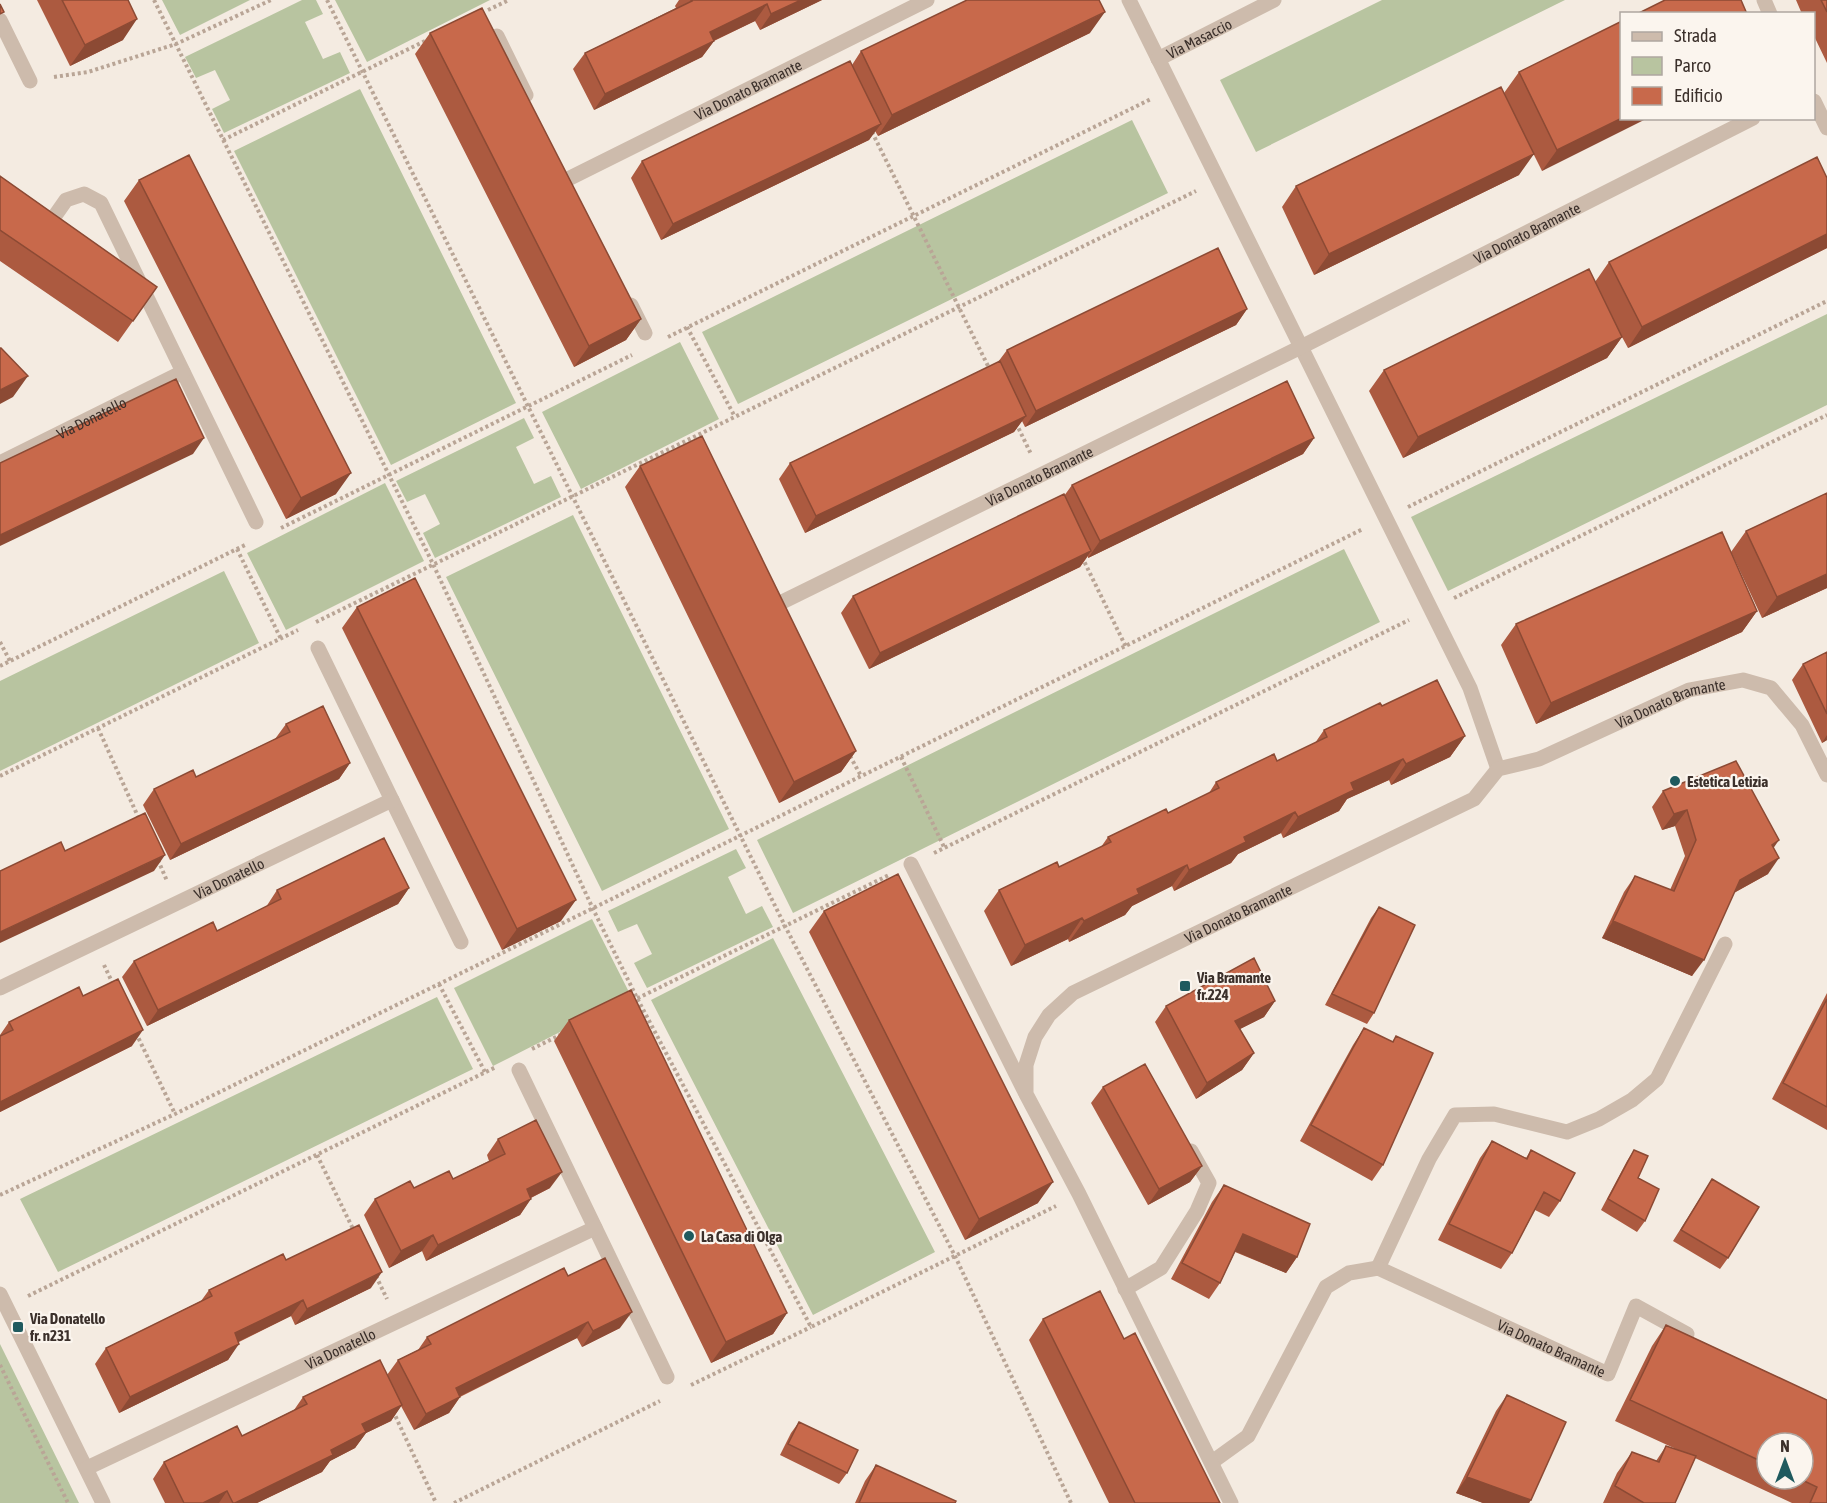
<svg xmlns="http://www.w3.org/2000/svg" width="1827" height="1503" font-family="'Asap Condensed',sans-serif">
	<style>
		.green { fill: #b8c4a0 }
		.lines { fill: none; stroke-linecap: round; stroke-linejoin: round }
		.path { stroke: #b9a596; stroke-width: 4; stroke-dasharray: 3 3; stroke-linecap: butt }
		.street { stroke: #cdbbac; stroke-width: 15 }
		.wall { fill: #ac5a40; fill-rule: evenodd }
		.shaded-wall { fill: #8c4a34 }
		.building { fill: #c8694b; stroke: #8c4a34; stroke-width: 1.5 }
		.poi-dot { fill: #1f5a5e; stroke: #fbf5ee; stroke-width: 2 }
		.labels { text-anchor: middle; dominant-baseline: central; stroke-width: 4.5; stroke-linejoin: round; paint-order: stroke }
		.street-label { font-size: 15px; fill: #3b302b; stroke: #fbf5ee }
		.poi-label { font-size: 15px; font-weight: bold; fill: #3b302b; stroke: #fbf5ee; text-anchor: start }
	</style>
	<rect width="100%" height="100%" fill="#f4ebe1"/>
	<!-- green -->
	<path class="green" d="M162,0H250L180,35Z
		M302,0H316L323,14L305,22L323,59L340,52L350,73L224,133L212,109L230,100L215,70L196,78L185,57Z
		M335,0H490L367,62Z
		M1382,0H1565L1256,152L1220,80Z
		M360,89L516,403L391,465L234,151Z
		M1132,120L1168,193L738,404L702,332Z
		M1827,314V405L1448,591L1411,517Z
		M680,342L719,419L581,489L542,412Z
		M524,418L534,438L516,447L534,484L551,476L561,497L435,558L423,533L440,524L425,494L407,502L396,481Z
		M385,483L424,561L286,630L247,553Z
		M573,515L729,829L602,891L446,577Z
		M1344,549L1380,622L793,913L757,840Z
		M224,571L259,643L0,771V681Z
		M736,849L746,868L728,877L746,914L762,906L773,927L647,988L634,963L652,954L637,924L618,932L608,911Z
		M592,919L631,996L493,1066L454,988Z
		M773,938L935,1252L813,1315L651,1000Z
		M437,997L473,1069L58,1272L20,1199Z
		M0,1344L79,1503H0Z"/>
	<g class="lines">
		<!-- path -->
		<path class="path" d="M154,0L433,564L593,909L637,998L811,1327L1056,1206
			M327,0L785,926L955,1256L1071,1503
			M488,10L509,0
			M54,77L88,72L176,44L271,0
			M872,132L990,370
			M223,140L427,40
			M687,327L735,417
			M668,337L1151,99
			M1016,423L1031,454
			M1408,507L1827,301
			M281,528L632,355
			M237,549L281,639
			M1082,557L1126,647
			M1454,598L1827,415
			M316,622L1196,191
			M0,642L10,661
			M0,666L247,544
			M98,728L140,821
			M850,756L861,776
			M901,757L944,847
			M0,776L298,630
			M934,853L1409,620
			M158,860L167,881
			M104,965L114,986
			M439,984L485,1072
			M632,1001L889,875
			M136,1033L175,1114
			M532,1049L560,1035
			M317,1155L354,1231
			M0,1195L175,1114L1363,529
			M376,1276L387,1299
			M28,1296L496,1067
			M0,1365L68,1503
			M691,1385L811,1327
			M393,1411L436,1503
			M454,1503L660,1401"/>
		<!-- street -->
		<g class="street">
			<path d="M1129,0L1470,688L1498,769"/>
			<path d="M1764,0L1770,14"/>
			<path d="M0,20L30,81"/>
			<path d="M497,36L526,95"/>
			<path id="s1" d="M1158,59L1274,0"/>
			<path d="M1814,101L1827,128"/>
			<path id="s2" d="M568,179L927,0"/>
			<path d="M45,230L66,200L84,194L101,203L256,522"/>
			<path d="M631,305L645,333"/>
			<path id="s3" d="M0,463L183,372"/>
			<path id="s4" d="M778,604L1301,347L1753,118"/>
			<path d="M318,648L461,942"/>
			<path d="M911,864L1025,1092"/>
			<path id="s5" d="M0,988L392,800"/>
			<path d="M519,1070L667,1377"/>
			<path d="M1378,1268L1429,1159L1455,1115L1494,1114L1567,1132L1599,1119L1632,1100L1657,1079L1725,944"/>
			<path d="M1125,1289L1161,1268L1197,1211L1209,1183L1191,1151"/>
			<path d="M0,1294L103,1503"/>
			<path id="s6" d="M1212,1462L1248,1436L1326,1287L1349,1273L1378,1268L1608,1374L1636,1306L1687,1334"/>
			<path id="s7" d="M87,1468L595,1228"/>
			<path id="s8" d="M1231,1503L1079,1194L1026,1094V1065L1035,1037L1049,1015L1073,993L1474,799L1498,769L1539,759L1689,690L1743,680L1771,688L1802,725L1827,775"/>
		</g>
	</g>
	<!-- wall -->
	<path class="wall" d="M37,0H128L123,40L70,66Z
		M679,0H822L760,30L755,21L714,41L702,57L594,110L573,69L585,53L676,8L675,6Z
		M1796,0H1827V63L1814,36V14H1802Z
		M430,33L641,319L626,340L574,367L415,54Z
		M1090,33L878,136L875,131L869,140L661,240L631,178L642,161L852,65L861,51Z
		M1519,72L1622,118L1542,171L1524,135L1519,175L1314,275L1282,207L1296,186L1504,93Z
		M0,176L157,287L118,342L0,261Z
		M1827,178V248L1628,348L1622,337L1607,358L1403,458L1369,391L1384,370L1595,282L1609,262Z
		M139,180L336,494L286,519L124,201Z
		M1247,309L1236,325L1025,427L1022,421L1014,432L805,533L779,479L790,463L998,362L1007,350Z
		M1314,438L1303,454L1088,558V556L1080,567L869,669L841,613L853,596L1064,496L1072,485Z
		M640,466L856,751L841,772L779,803L625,487Z
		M1746,531L1827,588L1762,618L1731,552Z
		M357,607L561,921L502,950L342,628Z
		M1757,611L1742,632L1536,724L1501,645L1516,624Z
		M1827,652V740L1822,743L1792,680L1803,664Z
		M1382,706L1465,736L1450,757L1391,785L1389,780L1347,799L1339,811L1283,838L1281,833L1238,854L1231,863L1174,891L1172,886L1132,906L1125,915L1069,942L1068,939L1011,966L984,911L999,890L1059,867L1101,847L1108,837L1168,813L1209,793L1216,782L1277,761L1315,743L1324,730Z
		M286,724L350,763L339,779L170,860L143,805L154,789L196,777L275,739Z
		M1663,791L1774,848L1768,874L1734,893L1692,976L1602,938L1624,892L1635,876L1670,890L1685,856L1675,826L1662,830L1652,807Z
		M409,888L398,904L147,1026L122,977L134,961L217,931L266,907L277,890Z
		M1379,907L1374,1013L1367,1024L1325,1005L1371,918Z
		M824,911L1038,1203L965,1240L809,932Z
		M1827,993V1130L1772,1099Z
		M83,996L132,1046L0,1112V1035L9,1022Z
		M1275,1001L1264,1017L1240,1029L1254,1053L1242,1070L1196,1099L1155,1022L1166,1006Z
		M569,1020L787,1313L773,1334L711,1363L554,1041Z
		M1364,1028L1392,1042L1396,1036L1383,1165L1372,1181L1300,1141L1353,1045Z
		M1103,1087L1202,1166L1190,1182L1148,1205L1091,1103Z
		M498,1139L550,1188L531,1198L520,1215L426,1261L422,1251L389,1268L364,1215L375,1199L414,1188L453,1179L489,1161L487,1155Z
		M1492,1141L1526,1158L1531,1150L1560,1201L1549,1217L1535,1210L1512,1253L1501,1269L1438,1240L1480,1158Z
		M1634,1150L1638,1178L1645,1221L1637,1232L1601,1210L1627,1161Z
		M1712,1179L1728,1258L1720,1269L1673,1241Z
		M1224,1185L1297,1257L1286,1273L1235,1252L1220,1283L1209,1299L1171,1279L1212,1202Z
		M286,1260L371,1288L295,1325L291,1316L239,1342L228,1360L119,1413L95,1364L106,1348L201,1301L209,1290Z
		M568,1276L620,1328L582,1347L577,1338L460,1397L449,1413L414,1430L401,1406L391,1421L366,1433L355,1448L330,1461L322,1472L257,1503H165L153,1479L164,1462L242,1436L294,1410L303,1397L387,1375L398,1360L418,1350L427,1337Z
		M1043,1319L1124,1339L1220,1503H1109L1029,1340Z
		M1666,1325L1827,1400V1503H1792L1695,1458L1675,1503H1603L1617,1473L1632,1452L1656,1461L1666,1446L1676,1449L1615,1421L1652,1346ZM1767,1443L1803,1479H1767Z
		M1507,1395L1531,1500L1529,1503H1483L1456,1493L1496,1411Z
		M799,1422L847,1473L839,1484L780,1455L791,1433Z
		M876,1465L955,1503H855L865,1481Z"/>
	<!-- shaded-wall -->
	<path class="shaded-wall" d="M801,0H822L760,30L771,14Z
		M767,4L755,21L698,48L710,32Z
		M1105,12L1090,33L878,136L892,115Z
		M137,19L123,40L70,66L85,45Z
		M714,41L702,57L594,110L605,94Z
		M1622,118H1648L1542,171L1557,150Z
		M881,124L869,140L661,240L673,224Z
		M1534,154L1519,175L1314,275L1329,254Z
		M1827,234V248L1628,348L1642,327Z
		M1247,309L1236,325L1025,427L1036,411Z
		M641,319L626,340L574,367L589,346Z
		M1622,337L1607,358L1403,458L1418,437Z
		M28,376L13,397L0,404V390Z
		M1026,416L1014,432L805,533L816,516Z
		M204,438L193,454L0,546V535Z
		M1314,438L1303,454L1088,558L1100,541Z
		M351,473L336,494L286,519L301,498Z
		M1091,551L1080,567L869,669L880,653Z
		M1827,574V588L1762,618L1777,597Z
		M1757,611L1742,632L1536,724L1551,703Z
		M1827,735V740L1822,743Z
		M1465,736L1450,757L1391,785L1406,764Z
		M856,751L841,772L779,803L794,782Z
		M1403,759L1389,780L1347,799L1339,811L1283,838L1298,817L1351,783Z
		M350,763L339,779L170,860L181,844Z
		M1687,810L1675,826L1662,830L1674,814Z
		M1295,812L1281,833L1238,854L1231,863L1174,891L1189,870L1244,837Z
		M1779,840L1768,856L1772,845Z
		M165,855L154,871L0,943V932Z
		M1779,858L1768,874L1728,896L1740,880Z
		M1187,865L1172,886L1132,906L1125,915L1069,942L1084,921L1137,889Z
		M409,888L398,904L147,1026L158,1010Z
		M576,900L561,921L502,950L517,929Z
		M1082,918L1068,939L1011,966L1025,945Z
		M1613,921L1704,960L1692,976L1602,938Z
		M1275,1001L1264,1017L1224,1037L1235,1021Z
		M143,1030L132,1046L0,1112V1102Z
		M1254,1053L1242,1070L1196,1099L1207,1083Z
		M1202,1166L1190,1182L1148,1205L1159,1189Z
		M562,1172L550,1188L516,1205L527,1189Z
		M1053,1182L1038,1203L965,1240L979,1219Z
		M531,1199L520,1215L426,1261L438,1245Z
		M1243,1234L1297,1257L1286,1273L1232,1250Z
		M433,1235L422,1251L389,1268L401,1251Z
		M382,1272L371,1288L295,1325L307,1309Z
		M303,1300L291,1316L223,1349L235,1333Z
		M632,1312L620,1328L582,1347L593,1331Z
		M787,1313L773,1334L711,1363L726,1342Z
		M588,1322L577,1338L444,1404L456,1388Z
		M239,1344L228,1360L119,1413L130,1397Z
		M460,1397L449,1413L414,1430L426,1414Z
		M402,1405L391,1421L366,1433L355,1448L330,1461L322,1472L257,1503H235L331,1450L362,1424Z
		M1467,1477L1531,1500L1529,1503H1483L1456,1493Z
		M227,1491L219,1503H203Z"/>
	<!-- building -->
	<path class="building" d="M62,0H128L137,19L85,45Z
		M691,0H801L771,14L767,4L710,32L714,41L605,94L585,53L692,1Z
		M967,0H1099L1105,12L892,115L861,51Z
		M1665,0H1741L1747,14H1637Z
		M1821,0H1827V12Z
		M0,4L4,12L0,14Z
		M482,8L641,319L589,346L430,33Z
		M1622,21V118L1557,150L1519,72Z
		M850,61L881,124L673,224L642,161Z
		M1501,87L1534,154L1329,254L1296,186Z
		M189,155L351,473L301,498L139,180Z
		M1817,157L1827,178V234L1642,327L1609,262Z
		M0,176L157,287L133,321L0,230Z
		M1218,248L1247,309L1036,411L1007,350Z
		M1589,269L1622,337L1418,437L1384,370Z
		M0,348H1L28,376L0,390Z
		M1000,361L1026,416L816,516L790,463Z
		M176,379L204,438L0,535V463Z
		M1287,381L1314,438L1100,541L1072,485Z
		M702,436L856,751L794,782L640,466Z
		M1827,493V574L1777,597L1746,531Z
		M1064,494L1091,551L880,653L853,596Z
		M1722,532L1757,611L1551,703L1516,624Z
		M415,578L576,900L517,929L357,607Z
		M1827,652V714L1803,664Z
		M1437,680L1465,736L1406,764L1403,759L1351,783L1354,790L1298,817L1295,812L1244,837L1246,842L1189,870L1187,865L1137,889L1139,894L1084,921L1082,918L1025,945L999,890L1057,862L1059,867L1111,842L1108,837L1166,809L1168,813L1219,788L1216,782L1274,754L1277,761L1327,737L1324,730L1380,703L1382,706Z
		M323,706L350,763L181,844L154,789L193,770L196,777L290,732L286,724Z
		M1736,761L1779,840L1772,845L1779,858L1740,880L1704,960L1613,921L1635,876L1674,891L1696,840L1687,810L1674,814L1663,791Z
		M145,813L165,855L0,932V871L61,842L65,851Z
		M384,838L409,888L158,1010L134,961L213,922L217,931L281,899L277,890Z
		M898,874L1053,1182L979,1219L824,911Z
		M1379,907L1415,925L1374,1013L1332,994Z
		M1254,958L1275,1001L1235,1021L1254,1053L1207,1083L1166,1006Z
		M118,979L143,1030L0,1102V1036L13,1030L9,1022L79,987L83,996Z
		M631,990L787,1313L726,1342L569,1020Z
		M1827,999V1107L1783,1083Z
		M1364,1028L1393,1042L1396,1036L1433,1053L1383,1165L1311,1125Z
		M1145,1064L1202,1166L1159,1189L1103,1087Z
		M536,1120L562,1172L527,1189L531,1199L438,1245L433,1235L401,1251L375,1199L410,1181L414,1188L449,1171L453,1179L505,1154L498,1139Z
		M1492,1141L1527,1159L1531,1150L1575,1173L1560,1201L1544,1192L1512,1253L1449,1224Z
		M1634,1150L1648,1156L1638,1178L1659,1189L1645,1221L1608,1199Z
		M1712,1179L1759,1207L1728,1258L1681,1230Z
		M1224,1185L1310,1224L1297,1257L1243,1234L1220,1283L1182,1263Z
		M359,1225L382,1272L307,1309L303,1300L235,1333L239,1344L130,1397L106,1348L212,1296L209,1290L283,1254L286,1260Z
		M605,1258L632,1312L593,1331L588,1322L456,1388L460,1397L426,1414L398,1360L431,1344L427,1337L564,1268L568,1276Z
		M1100,1291L1124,1339L1135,1333L1220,1503H1135L1043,1319Z
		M1666,1325L1827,1400V1503H1810L1817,1487L1800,1479H1803V1443H1767V1464L1630,1400Z
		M380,1360L402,1405L362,1424L366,1432L331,1450L333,1455L235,1503H233L227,1491L203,1503H184L164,1462L237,1426L242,1436L307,1404L303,1397Z
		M1507,1395L1566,1422L1531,1500L1467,1477Z
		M799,1422L858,1450L847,1473L788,1444Z
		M1666,1446L1696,1456L1675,1503H1644L1615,1486L1632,1452L1659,1462Z
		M876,1465L956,1501L955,1503H859Z"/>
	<!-- markers -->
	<g class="poi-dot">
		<circle cx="1675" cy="781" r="6"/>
		<rect x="1179" y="980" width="12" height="12" rx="3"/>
		<circle cx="689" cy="1236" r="6"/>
		<rect x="12" y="1321" width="12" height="12" rx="3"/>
	</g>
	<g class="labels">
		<!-- street labels -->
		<g class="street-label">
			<text stroke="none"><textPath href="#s1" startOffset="46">Via Masaccio</textPath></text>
			<text stroke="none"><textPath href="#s2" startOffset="201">Via Donato Bramante</textPath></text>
			<text stroke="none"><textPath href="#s4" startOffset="836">Via Donato Bramante</textPath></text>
			<text stroke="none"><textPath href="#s3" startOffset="102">Via Donatello</textPath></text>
			<text stroke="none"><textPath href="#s4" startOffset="291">Via Donato Bramante</textPath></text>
			<text stroke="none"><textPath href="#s8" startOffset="1244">Via Donato Bramante</textPath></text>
			<text stroke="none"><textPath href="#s5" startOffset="254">Via Donatello</textPath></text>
			<text stroke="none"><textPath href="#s8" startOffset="758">Via Donato Bramante</textPath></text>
			<text stroke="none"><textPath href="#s6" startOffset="460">Via Donato Bramante</textPath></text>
			<text stroke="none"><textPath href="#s7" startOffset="280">Via Donatello</textPath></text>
		</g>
		<!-- poi labels -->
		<g class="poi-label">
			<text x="1687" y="781">Estetica Letizia</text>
			<text x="1197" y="977">Via Bramante<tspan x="1197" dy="17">fr.224</tspan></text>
			<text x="701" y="1236">La Casa di Olga</text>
			<text x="30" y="1318">Via Donatello<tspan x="30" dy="17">fr. n231</tspan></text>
		</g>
	</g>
	<!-- legend -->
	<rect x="1620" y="12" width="195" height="108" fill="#fbf5ee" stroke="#aea6a0" stroke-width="1.5"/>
	<rect x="1632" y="32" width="30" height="9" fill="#cdbbac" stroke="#aea6a0" stroke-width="1.5"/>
	<text x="1674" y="42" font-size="18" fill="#3b302b">Strada</text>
	<rect x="1632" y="57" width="30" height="18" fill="#b8c4a0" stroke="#aea6a0" stroke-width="1.5"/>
	<text x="1674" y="72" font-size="18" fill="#3b302b">Parco</text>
	<rect x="1632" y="87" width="30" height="18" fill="#c8694b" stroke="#aea6a0" stroke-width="1.5"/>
	<text x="1674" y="102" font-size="18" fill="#3b302b">Edificio</text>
	<!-- north arrow -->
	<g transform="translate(1785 1461)"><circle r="28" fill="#fbf5ee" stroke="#aea6a0" stroke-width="1.5"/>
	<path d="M0-4.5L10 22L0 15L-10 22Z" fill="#1f5a5e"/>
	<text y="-9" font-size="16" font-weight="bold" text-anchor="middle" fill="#3b302b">N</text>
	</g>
</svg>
